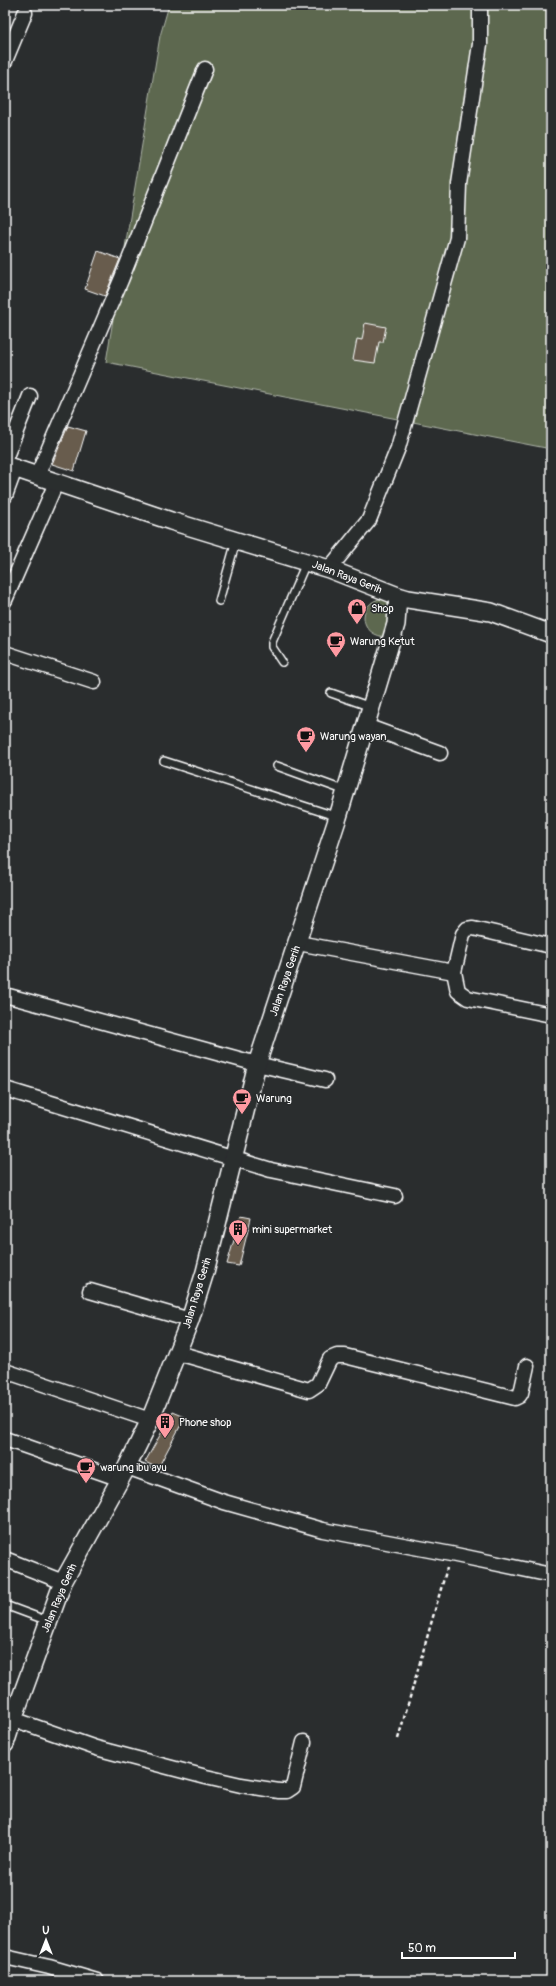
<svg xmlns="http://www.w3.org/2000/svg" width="556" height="1986" font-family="Pangolin,sans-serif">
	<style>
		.green { fill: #5d6850; stroke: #aeb4a8 }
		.building { fill: #675c4e; stroke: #fff }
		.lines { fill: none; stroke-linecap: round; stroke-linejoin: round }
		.service-casing { stroke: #fff; stroke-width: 10 }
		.minor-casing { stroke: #fff; stroke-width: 17 }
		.tertiary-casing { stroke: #fff; stroke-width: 20 }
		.path { stroke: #fff; stroke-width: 2.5; stroke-dasharray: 4 3; stroke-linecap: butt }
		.service { stroke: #2a2d2e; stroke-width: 7 }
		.minor { stroke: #2a2d2e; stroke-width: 14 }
		.tertiary { stroke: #2a2d2e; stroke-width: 17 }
		.labels { text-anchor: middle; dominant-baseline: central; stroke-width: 3; stroke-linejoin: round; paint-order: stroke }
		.street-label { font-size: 11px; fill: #fff; stroke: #2a2d2e }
		.poi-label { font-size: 11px; fill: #fff; stroke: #2a2d2e; text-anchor: start }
	</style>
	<rect width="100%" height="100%" fill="#2a2d2e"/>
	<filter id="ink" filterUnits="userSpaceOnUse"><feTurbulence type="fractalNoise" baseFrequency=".025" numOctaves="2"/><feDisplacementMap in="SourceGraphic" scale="8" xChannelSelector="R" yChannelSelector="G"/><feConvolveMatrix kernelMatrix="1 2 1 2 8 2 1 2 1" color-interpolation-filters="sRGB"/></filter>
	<g filter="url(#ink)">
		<!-- green -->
		<path class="green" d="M169,5H551V449L106,362L160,36Z
			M383,598L390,599L388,637C359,637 355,603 383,598Z"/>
		<!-- building -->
		<path class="building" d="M98,251L120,259L105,296L85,289Z
			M365,323L386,327L383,342H379L375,363L353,360L357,339L362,340Z
			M68,426L86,431L74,471L52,464Z
			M241,1216L251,1218L239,1266L227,1264Z
			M173,1412L185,1417L158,1468L145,1462Z"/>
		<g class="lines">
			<!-- service casing -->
			<g class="service-casing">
				<path id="service" d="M219,601L236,541
					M282,662L272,647V642L306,563
					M331,693L371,707
					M164,761L338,817
					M277,766L346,791
					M5,1605L48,1621"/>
			</g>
			<!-- minor casing -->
			<g class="minor-casing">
				<path id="minor" d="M5,61L25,13
					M5,459L30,396
					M37,476L121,280L205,69
					M5,496L15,469
					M329,569L369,520L398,448L457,238L459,184L480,44V5
					M5,600L56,483
					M5,653L94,682
					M366,726L440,753
					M298,943L454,972L463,934L467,929L473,928L551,946
					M454,972L458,991L468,998L551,1015
					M5,995L257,1064L325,1080
					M5,1089L271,1170L395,1196
					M90,1291L190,1320
					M178,1353L309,1390L318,1384L330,1359L337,1356H345L515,1398L519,1396L521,1393L527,1366
					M5,1371L150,1420
					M5,1439L120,1479
					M127,1467L224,1502L323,1530L451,1554L551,1575
					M5,1559L63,1582
					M13,1719L96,1748L206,1777L241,1785L279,1791H287L293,1787L304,1742
					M5,1957L49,1967L97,1981"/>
			</g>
			<!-- tertiary casing -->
			<g class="tertiary-casing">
				<path id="tertiary" d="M5,465L171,521L329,569L398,596L396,624L338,817L257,1064L205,1272L190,1320L150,1420L127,1467L63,1582L13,1719L5,1744
					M398,596L408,599L491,612L551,634"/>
			</g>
			<!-- path -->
			<path class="path" d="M398,1739L447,1568"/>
			<!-- service -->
			<use href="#service" class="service"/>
			<!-- minor -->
			<use href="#minor" class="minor"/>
			<!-- tertiary -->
			<use href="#tertiary" class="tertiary"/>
		</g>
	</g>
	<!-- icons -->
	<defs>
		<g id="shop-pin" transform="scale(1)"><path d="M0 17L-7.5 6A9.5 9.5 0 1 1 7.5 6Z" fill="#ff9aa2" stroke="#2a2d2e"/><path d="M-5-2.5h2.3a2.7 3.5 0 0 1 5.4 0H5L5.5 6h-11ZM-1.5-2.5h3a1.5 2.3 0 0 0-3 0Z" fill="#111"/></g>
		<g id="cafe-pin" transform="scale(1)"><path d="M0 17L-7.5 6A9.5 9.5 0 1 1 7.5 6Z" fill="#ff9aa2" stroke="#2a2d2e"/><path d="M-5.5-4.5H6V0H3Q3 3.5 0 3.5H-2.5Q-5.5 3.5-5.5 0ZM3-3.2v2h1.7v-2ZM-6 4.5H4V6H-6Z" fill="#111"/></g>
		<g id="building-pin" transform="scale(1)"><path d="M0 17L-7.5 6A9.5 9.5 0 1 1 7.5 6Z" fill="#ff9aa2" stroke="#2a2d2e"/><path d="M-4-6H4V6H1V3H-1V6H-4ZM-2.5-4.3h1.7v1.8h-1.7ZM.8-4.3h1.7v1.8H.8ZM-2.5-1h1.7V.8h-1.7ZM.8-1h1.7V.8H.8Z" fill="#111"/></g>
	</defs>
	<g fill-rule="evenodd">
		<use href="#shop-pin" x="357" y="608"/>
		<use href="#cafe-pin" x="336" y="641"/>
		<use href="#cafe-pin" x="306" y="736"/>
		<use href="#cafe-pin" x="242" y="1098"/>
		<use href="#building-pin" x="238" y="1229"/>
		<use href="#building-pin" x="165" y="1422"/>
		<use href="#cafe-pin" x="86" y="1467"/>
	</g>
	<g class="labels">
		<!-- street labels -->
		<g class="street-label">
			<text transform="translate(347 577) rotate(21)">Jalan Raya Gerih</text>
			<text transform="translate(285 981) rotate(-71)">Jalan Raya Gerih</text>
			<text transform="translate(197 1293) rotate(-73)">Jalan Raya Gerih</text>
			<text transform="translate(59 1598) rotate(-67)">Jalan Raya Gerih</text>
		</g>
		<!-- poi labels -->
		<g class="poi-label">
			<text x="371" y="608">Shop</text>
			<text x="350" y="641">Warung Ketut</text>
			<text x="320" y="736">Warung wayan</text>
			<text x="256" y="1098">Warung</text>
			<text x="252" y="1229">mini supermarket</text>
			<text x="179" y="1422">Phone shop</text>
			<text x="100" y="1467">warung ibu ayu</text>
		</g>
	</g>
	<!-- margin -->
	<rect width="556" height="1986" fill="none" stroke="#2a2d2e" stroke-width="20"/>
	<rect x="10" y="10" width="536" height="1966" fill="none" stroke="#fff" stroke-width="1.5" filter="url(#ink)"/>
	<!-- north arrow -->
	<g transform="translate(46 1940)" stroke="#2a2d2e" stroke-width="3" paint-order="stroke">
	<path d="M0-3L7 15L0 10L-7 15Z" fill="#ffffff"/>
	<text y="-6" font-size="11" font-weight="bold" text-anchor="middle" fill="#ffffff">U</text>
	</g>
	<!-- scale -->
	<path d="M402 1952v6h113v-6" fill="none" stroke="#ffffff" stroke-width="2"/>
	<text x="408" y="1952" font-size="12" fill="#ffffff" stroke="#2a2d2e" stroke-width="3" paint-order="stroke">50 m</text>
</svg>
